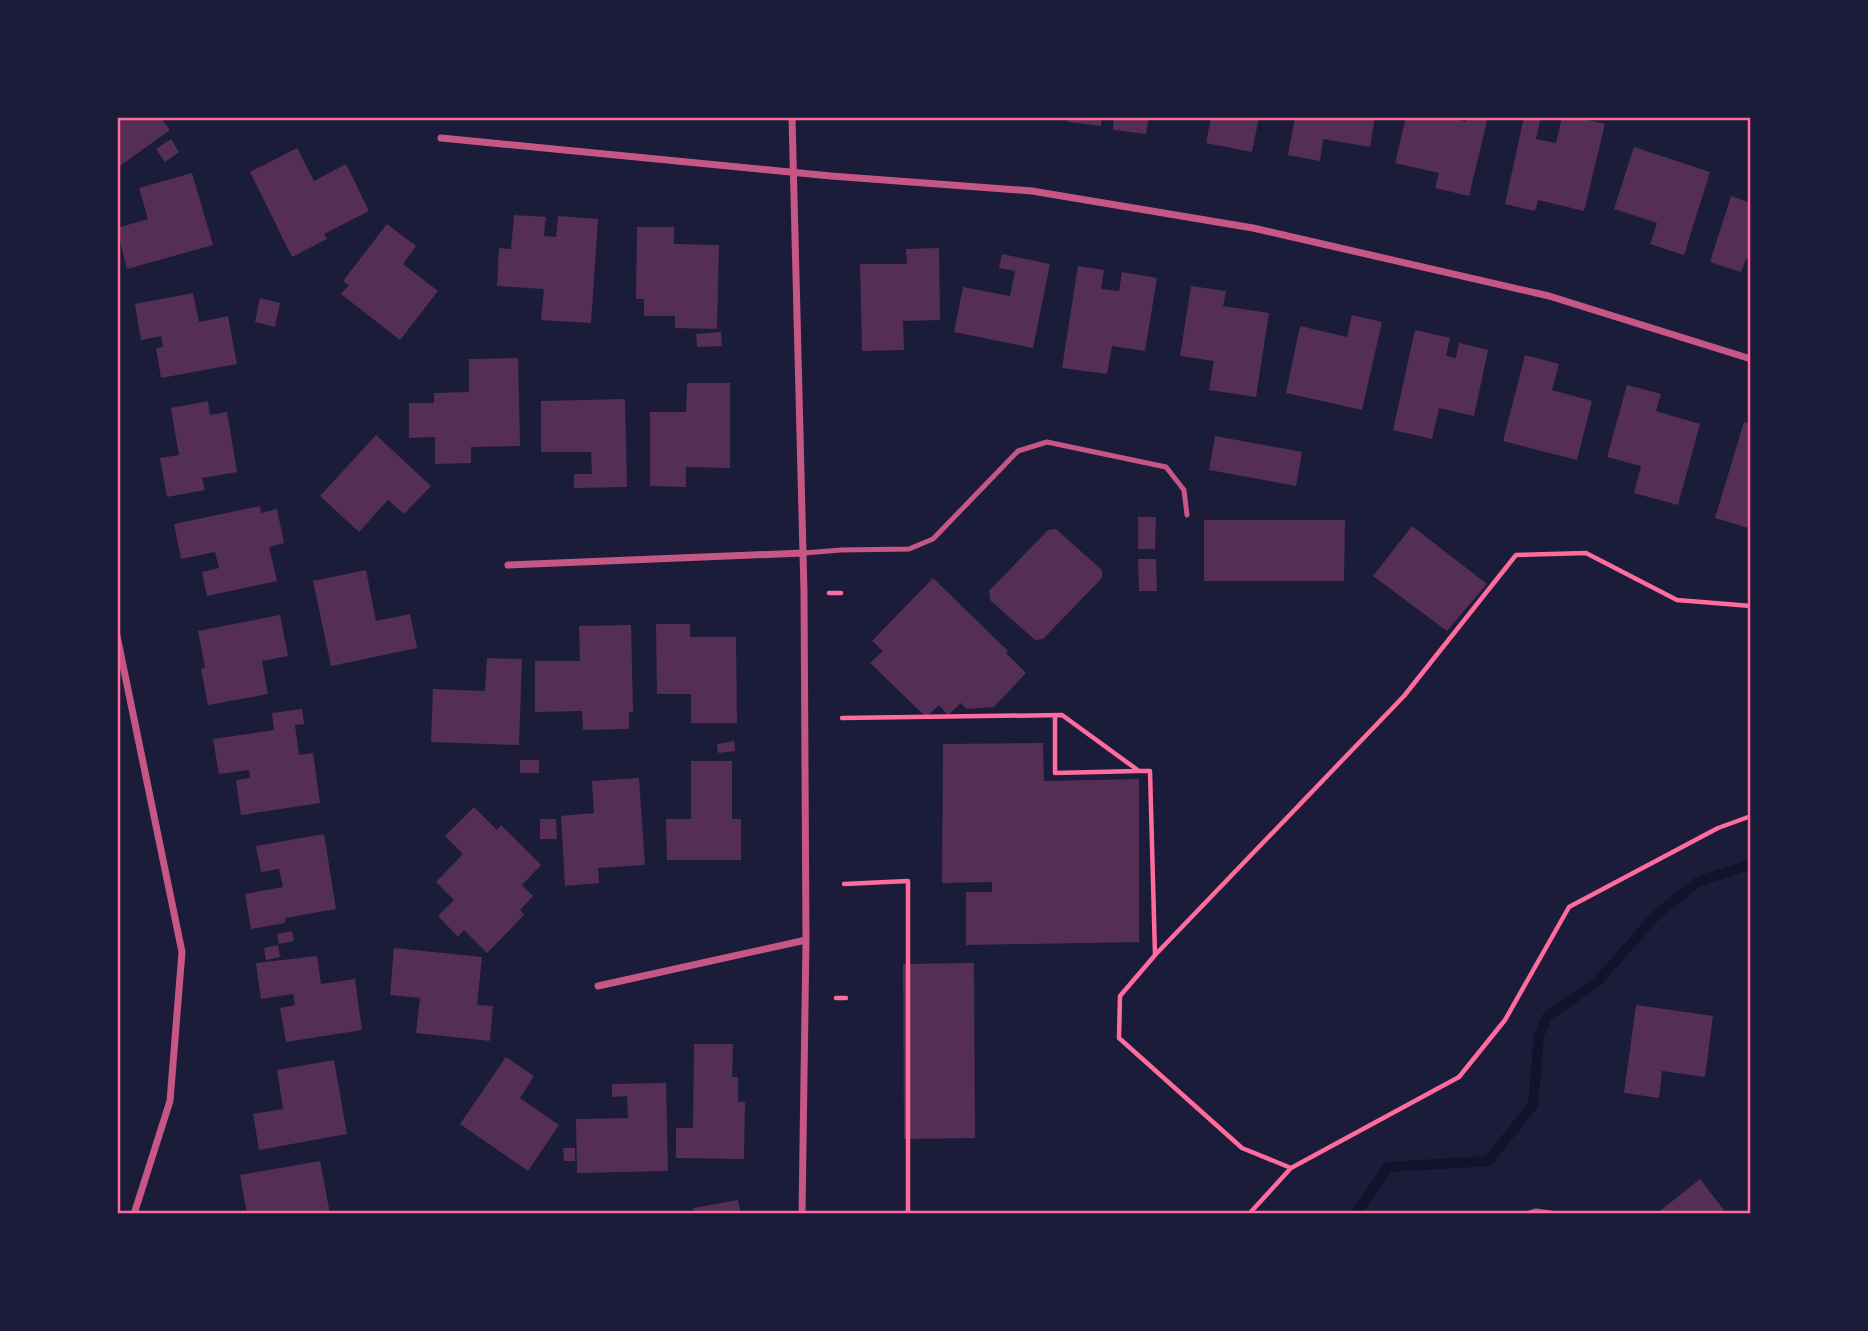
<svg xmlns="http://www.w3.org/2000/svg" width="1868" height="1331" font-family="'Alegreya Sans',sans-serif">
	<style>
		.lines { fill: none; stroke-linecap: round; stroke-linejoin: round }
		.stream { stroke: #12122b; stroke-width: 10 }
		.building { fill: #542f53 }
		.path { stroke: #ff6b9d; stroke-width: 4.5 }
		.service { stroke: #c65784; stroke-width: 5 }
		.minor { stroke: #c65784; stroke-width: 7 }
		.neatline { fill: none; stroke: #ff6b9d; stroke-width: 2.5 }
	</style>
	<rect width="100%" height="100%" fill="#1b1b3a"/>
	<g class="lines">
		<!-- stream -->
		<path class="stream" d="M1356,1214L1388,1167L1488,1161L1533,1105L1539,1035L1547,1017L1598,981L1657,914L1699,881L1751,864"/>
	</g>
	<!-- building -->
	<path class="building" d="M117,117H160L170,130L117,168Z
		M1068,117H1102L1101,126L1068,122Z
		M1114,117H1149L1146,134L1113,130Z
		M1211,117H1259L1252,152L1206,143Z
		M1295,117H1375L1370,147L1323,139L1320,161L1288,155Z
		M1406,117H1452L1466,122L1467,117H1488L1469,196L1435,188L1439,173L1395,163Z
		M1524,117H1541L1536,139L1556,143L1562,117H1575L1605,124L1584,211L1538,200L1535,211L1505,204Z
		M171,139L179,152L165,162L156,149Z
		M1634,147L1710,172L1684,255L1650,244L1657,223L1614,209Z
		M297,148L314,181L346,164L369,211L324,234L327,239L292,257L250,172Z
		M192,173L213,245L127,269L117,228L148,219L139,188Z
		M1731,196L1751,203V261L1746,259L1741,272L1710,262Z
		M514,215L546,217L544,236L556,237L558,216L598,219L591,323L541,320L544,289L497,286L499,248L511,249Z
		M387,224L416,246L403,264L438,291L400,340L341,294L349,285L343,281Z
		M637,227H674V244L719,245L717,329L675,328V316H644V299H636Z
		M939,248L940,320L903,321L904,350L862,351L860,264H907L906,249Z
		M1002,254L1050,264L1033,348L954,332L963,287L1010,296L1015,271L999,268Z
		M1078,266L1104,270L1101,289L1119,291L1122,272L1157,278L1145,351L1112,346L1107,374L1062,368Z
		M1191,286L1226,291L1223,306L1269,313L1256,397L1209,390L1214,361L1180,356Z
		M193,293L199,322L228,316L237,364L161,378L156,348L163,347L161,336L141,340L135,304Z
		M260,298L280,303L275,327L255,322Z
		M1352,315L1382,322L1362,410L1286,393L1300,326L1347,337Z
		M1415,330L1450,338L1446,356L1456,358L1459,343L1488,350L1474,416L1439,408L1432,439L1393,430Z
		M721,332L722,346L697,347L696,334Z
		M1525,355L1559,364L1552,390L1592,401L1577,460L1503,441Z
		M518,358L520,446L471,447V463L435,464V437L409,438V403H434V393L469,392V359Z
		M687,383H730V468L686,467V487L650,486V412H686Z
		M1627,385L1661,394L1656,411L1700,424L1678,505L1634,493L1641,466L1607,457Z
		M625,399L627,487L574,488V474H592L591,452H541V401Z
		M208,401L210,415L227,412L237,472L202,478L205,490L167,497L160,458L179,455L171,408Z
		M1744,422L1751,424V529L1715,518Z
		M376,435L431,486L404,514L388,500L359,532L320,496Z
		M1215,436L1302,452L1296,486L1209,470Z
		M260,506L261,513L277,509L284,543L269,547L277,581L207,596L202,572L219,568L215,552L181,559L174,524Z
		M1138,517H1156L1155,549H1138Z
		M1204,520H1345L1344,581H1204Z
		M1412,526L1487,584L1447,631L1373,576Z
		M1056,529L1102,570V578L1043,639L1035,640L990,600L989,591L1048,530Z
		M1138,559H1156L1157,591H1139Z
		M366,570L376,621L410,614L417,648L331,666L313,581Z
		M933,578L1008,651L1006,653L1026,673L994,707L967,709L961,703L948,715L939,705L926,717L870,663L883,651L872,641Z
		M280,615L288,656L262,661L268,694L208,705L201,669L205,668L198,631Z
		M656,624H690V637H736L737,723H691V694H657Z
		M631,625L633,712H629V729L583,730L582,711L535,712V661H580L579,626Z
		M487,658L522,659L519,745L431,742L433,689L485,691Z
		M302,709L304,724L295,725L299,755L313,753L320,803L241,815L236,780L250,778L249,770L219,774L213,739L274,730L272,713Z
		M734,741L735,751L718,753L717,744Z
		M1043,743L1044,781L1139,779V942L966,945V892H992V882L942,883L943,744Z
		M520,760H539V773H520Z
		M691,761H732V819H741V860H667L666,819H691Z
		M639,778L645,865L598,868L599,883L565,886L561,816L594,813L592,781Z
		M474,807L497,830L501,825L541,865L522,885L533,896L520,910L524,915L487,953L464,930L458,937L438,916L454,900L436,882L463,854L445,836Z
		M540,819H556L557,839H540Z
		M324,834L336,909L285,918V923L251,929L245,894L283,887L279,869L261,872L256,846Z
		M292,931L294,941L279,944L277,934Z
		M278,945L280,957L266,960L264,948Z
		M394,948L482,957L477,1005L493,1006L490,1041L416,1033L420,998L390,995Z
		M317,956L321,984L355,979L362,1030L286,1042L280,1008L295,1005L293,994L261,999L256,963Z
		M974,963L975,1138L904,1139L903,964Z
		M1636,1005L1713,1016L1705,1077L1662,1071L1659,1098L1624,1093Z
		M694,1044H733L732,1077H738V1102H745L744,1159L676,1158V1128H693Z
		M506,1057L534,1076L520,1098L559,1125L528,1171L460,1124Z
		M334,1060L347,1134L259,1150L253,1114L283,1109L277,1070Z
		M666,1083L668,1171L577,1173L576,1119L628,1118L627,1096L612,1097V1084Z
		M563,1148H575V1161H564Z
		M320,1161L330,1214H269L268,1211L247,1214L240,1175Z
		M1700,1179L1727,1214H1656Z
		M738,1200L741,1214H694L693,1208Z"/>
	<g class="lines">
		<!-- path -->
		<path class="path" d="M829,593H841
			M1751,606L1677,600L1586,553L1516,555L1404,696L1156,954L1120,996L1119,1038L1242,1148L1291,1168L1459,1077L1505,1020L1569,907L1718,828L1751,816
			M1055,715V773L1138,771
			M842,718L1062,715L1139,771H1150L1155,955
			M844,884L908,881V1214
			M836,998H846
			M1249,1214L1291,1168"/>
		<!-- service -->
		<path class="service" d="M804,553L841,550L909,549L933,539L1018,451L1047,442L1166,467L1184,490L1187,515
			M1526,1214L1536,1211L1558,1214"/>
		<!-- minor -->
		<path class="minor" d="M792,117L804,593L806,940L802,1214
			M441,138L831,176L1032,191L1253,228L1549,296L1751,359
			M508,565L804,553
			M117,636L182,952L170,1101L134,1214
			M598,986L806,940"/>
	</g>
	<!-- border -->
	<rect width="1868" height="1331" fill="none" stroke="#1b1b3a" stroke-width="238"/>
	<rect x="119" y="119" width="1630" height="1093" class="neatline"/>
</svg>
